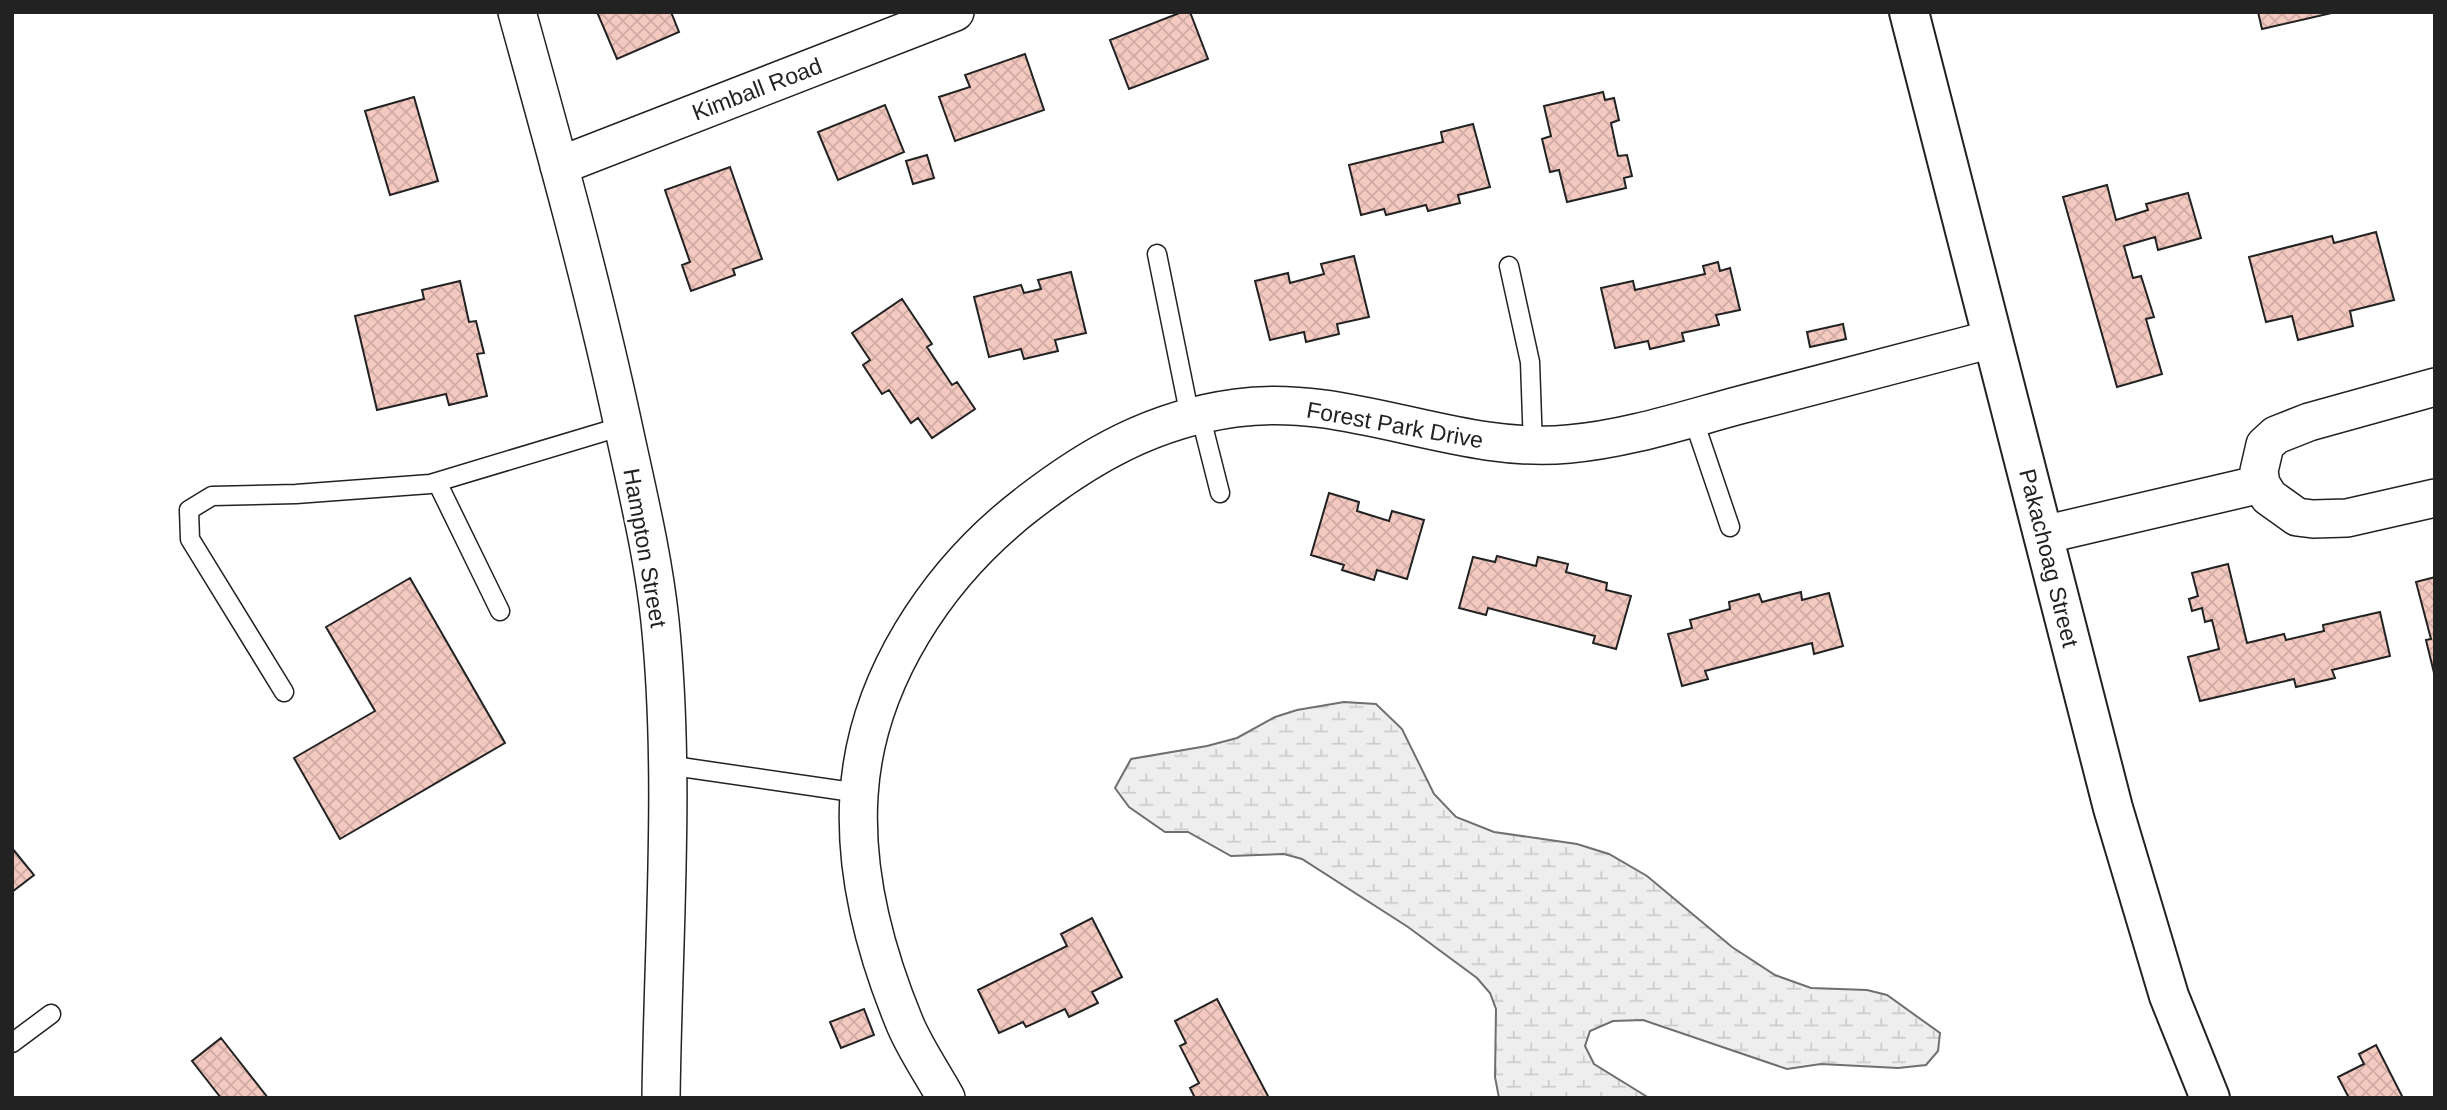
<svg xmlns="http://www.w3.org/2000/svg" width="2447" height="1110" font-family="Arial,sans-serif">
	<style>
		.wetland { fill: url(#wetland-marsh); stroke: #6f6f6f; stroke-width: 2 }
		.building { fill: url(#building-cross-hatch); stroke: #222; stroke-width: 2 }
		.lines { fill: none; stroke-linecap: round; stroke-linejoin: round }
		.service-casing { stroke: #222; stroke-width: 21 }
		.minor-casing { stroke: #222; stroke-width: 40 }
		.tertiary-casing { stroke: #222; stroke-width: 42 }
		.service { stroke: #fff; stroke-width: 18 }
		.minor { stroke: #fff; stroke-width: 37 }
		.tertiary { stroke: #fff; stroke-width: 38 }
		.labels { text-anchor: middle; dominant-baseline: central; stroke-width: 5; stroke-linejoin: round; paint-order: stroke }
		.street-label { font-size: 23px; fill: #222; stroke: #fff }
	</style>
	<defs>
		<pattern id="wetland-marsh" width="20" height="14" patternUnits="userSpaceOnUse" patternTransform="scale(1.75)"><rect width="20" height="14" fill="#eee"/><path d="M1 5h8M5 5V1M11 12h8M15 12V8" fill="none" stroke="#ccc"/></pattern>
		<pattern id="building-cross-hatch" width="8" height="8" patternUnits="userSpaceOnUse" patternTransform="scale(1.75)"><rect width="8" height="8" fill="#f3c9c0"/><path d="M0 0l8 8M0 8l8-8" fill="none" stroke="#d0aca5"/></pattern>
	</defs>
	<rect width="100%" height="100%" fill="#fff"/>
	<!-- wetland -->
	<path class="wetland" d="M1344,702L1376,704L1402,729L1434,794L1456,817L1494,832L1577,844L1609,854L1647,876L1732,947L1775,975L1811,988L1867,990L1887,995L1940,1033L1938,1051L1926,1065L1898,1068L1821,1064L1787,1069L1643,1020L1613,1021L1590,1031L1585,1046L1594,1064L1649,1098H1499L1495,1077L1496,1009L1490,993L1477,978L1408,927L1302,859L1284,854L1231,856L1188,832H1165L1129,807L1115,788L1131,759L1207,746L1237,738L1275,717L1297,710Z"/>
	<!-- building -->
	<path class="building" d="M597,12H671L679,32L617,59Z
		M1182,12H1190L1208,59L1129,89L1110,40Z
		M2258,12H2336L2262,29Z
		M1025,54L1044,110L955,141L939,97L970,87L965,75Z
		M1603,92L1605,100L1614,98L1619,120L1611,123L1618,156L1627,155L1632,176L1624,178L1626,188L1567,202L1559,170L1550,172L1542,139L1551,136L1544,106Z
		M414,97L438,181L390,195L365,111Z
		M885,105L904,152L838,180L818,132Z
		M1473,124L1490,187L1458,195L1460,203L1428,211L1426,205L1386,215L1384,209L1361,215L1349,165L1443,142L1441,132Z
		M927,155L934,178L913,184L906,161Z
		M730,167L762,259L733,269L735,275L691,291L682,265L690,262L665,190Z
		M2107,185L2116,220L2148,210L2146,204L2188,193L2201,238L2158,250L2155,237L2124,246L2133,278L2141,276L2154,317L2146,319L2162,374L2117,387L2063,197Z
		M2376,232L2394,300L2350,311L2353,326L2298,340L2292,316L2266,322L2249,257L2332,236L2334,243Z
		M1354,256L1369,317L1337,324L1339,334L1306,342L1304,332L1270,340L1255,281L1288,273L1290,283L1324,274L1321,264Z
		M1718,262L1720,271L1730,268L1740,310L1716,315L1719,325L1682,333L1684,341L1650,349L1648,341L1615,348L1601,288L1633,281L1635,290L1705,274L1703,266Z
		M1071,272L1086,333L1055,340L1058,351L1024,359L1021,349L989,357L974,297L1021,285L1024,293L1041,289L1038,280Z
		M460,281L469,322L476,321L484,353L477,354L487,396L449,405L446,394L377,410L355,316L424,299L422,290Z
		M902,299L932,344L927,347L952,385L957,382L975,409L932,438L918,418L911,423L889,390L882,394L863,365L870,360L852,333Z
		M1843,324L1846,339L1810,347L1807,332Z
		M1329,493L1359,502L1357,511L1389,521L1392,511L1424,520L1407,579L1377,570L1374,580L1342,570L1344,565L1311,555Z
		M1497,556L1536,566L1538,557L1568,564L1566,572L1607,583L1606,590L1631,596L1616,649L1593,643L1595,636L1488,608L1486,615L1459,608L1473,557L1495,562Z
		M2228,564L2247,643L2284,634L2286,640L2324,631L2323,625L2380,612L2390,656L2332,670L2335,678L2296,687L2294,679L2200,701L2188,657L2219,649L2212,620L2205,622L2202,608L2192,611L2189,599L2198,596L2192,573Z
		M2435,577V677L2426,640L2431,639L2416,582Z
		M410,578L505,743L340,839L294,758L375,711L326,627Z
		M1801,592L1802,600L1829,593L1843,646L1814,654L1812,643L1705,671L1708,679L1682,686L1668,634L1692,628L1690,620L1730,609L1729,602L1759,594L1762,602Z
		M12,848L34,875L12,892Z
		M1092,918L1122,977L1092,992L1098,1003L1069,1017L1065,1009L1026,1027L1023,1022L999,1033L978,990L1067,946L1061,934Z
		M1217,999L1269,1098H1195L1190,1088L1199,1083L1180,1046L1186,1043L1175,1021Z
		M864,1009L874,1035L841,1048L830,1022Z
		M221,1038L268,1098H221L192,1061Z
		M2376,1045L2403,1098H2349L2338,1077L2364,1064L2359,1054Z"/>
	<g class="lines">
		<!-- service casing -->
		<g class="service-casing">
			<path id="service" d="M1157,254L1190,417
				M1509,266L1530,362L1533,447
				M1200,414L1220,493
				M1693,418L1730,527
				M437,482L500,611
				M284,692L190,539L189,510L212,496L296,494L430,484L623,426
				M667,765L859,793
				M12,1043L51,1014"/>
		</g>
		<!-- minor casing -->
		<g class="minor-casing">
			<path id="minor" d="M517,12C555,149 593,286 623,425C637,490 653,555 660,621C676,779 663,939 661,1098
				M559,166L955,12
				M2435,387L2309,422L2276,435L2265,445L2259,471L2261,484L2269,497L2297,517L2313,519L2347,518L2435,498
				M2043,535L2261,484
				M946,1098C933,1074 916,1050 905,1024C876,954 854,873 859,795C866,681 937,574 1026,505C1090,455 1154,419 1236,408C1349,392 1456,455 1569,444C1627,439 1684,420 1740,405C1824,383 1908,361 1992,339"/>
		</g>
		<!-- tertiary casing -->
		<g class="tertiary-casing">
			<path id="tertiary" d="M1909,12L2113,808L2169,996L2210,1098"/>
		</g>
		<!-- service -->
		<use href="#service" class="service"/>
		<!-- minor -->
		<use href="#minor" class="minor"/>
		<!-- tertiary -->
		<use href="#tertiary" class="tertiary"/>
	</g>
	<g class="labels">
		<!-- street labels -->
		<g class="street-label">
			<text transform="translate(757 89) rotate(-21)">Kimball Road</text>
			<text transform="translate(1395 425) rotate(10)">Forest Park Drive</text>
			<text transform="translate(645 548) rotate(80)">Hampton Street</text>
			<text transform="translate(2049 558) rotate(76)">Pakachoag Street</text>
		</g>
	</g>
	<!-- border -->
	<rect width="2447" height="1110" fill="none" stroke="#222222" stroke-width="28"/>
</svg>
